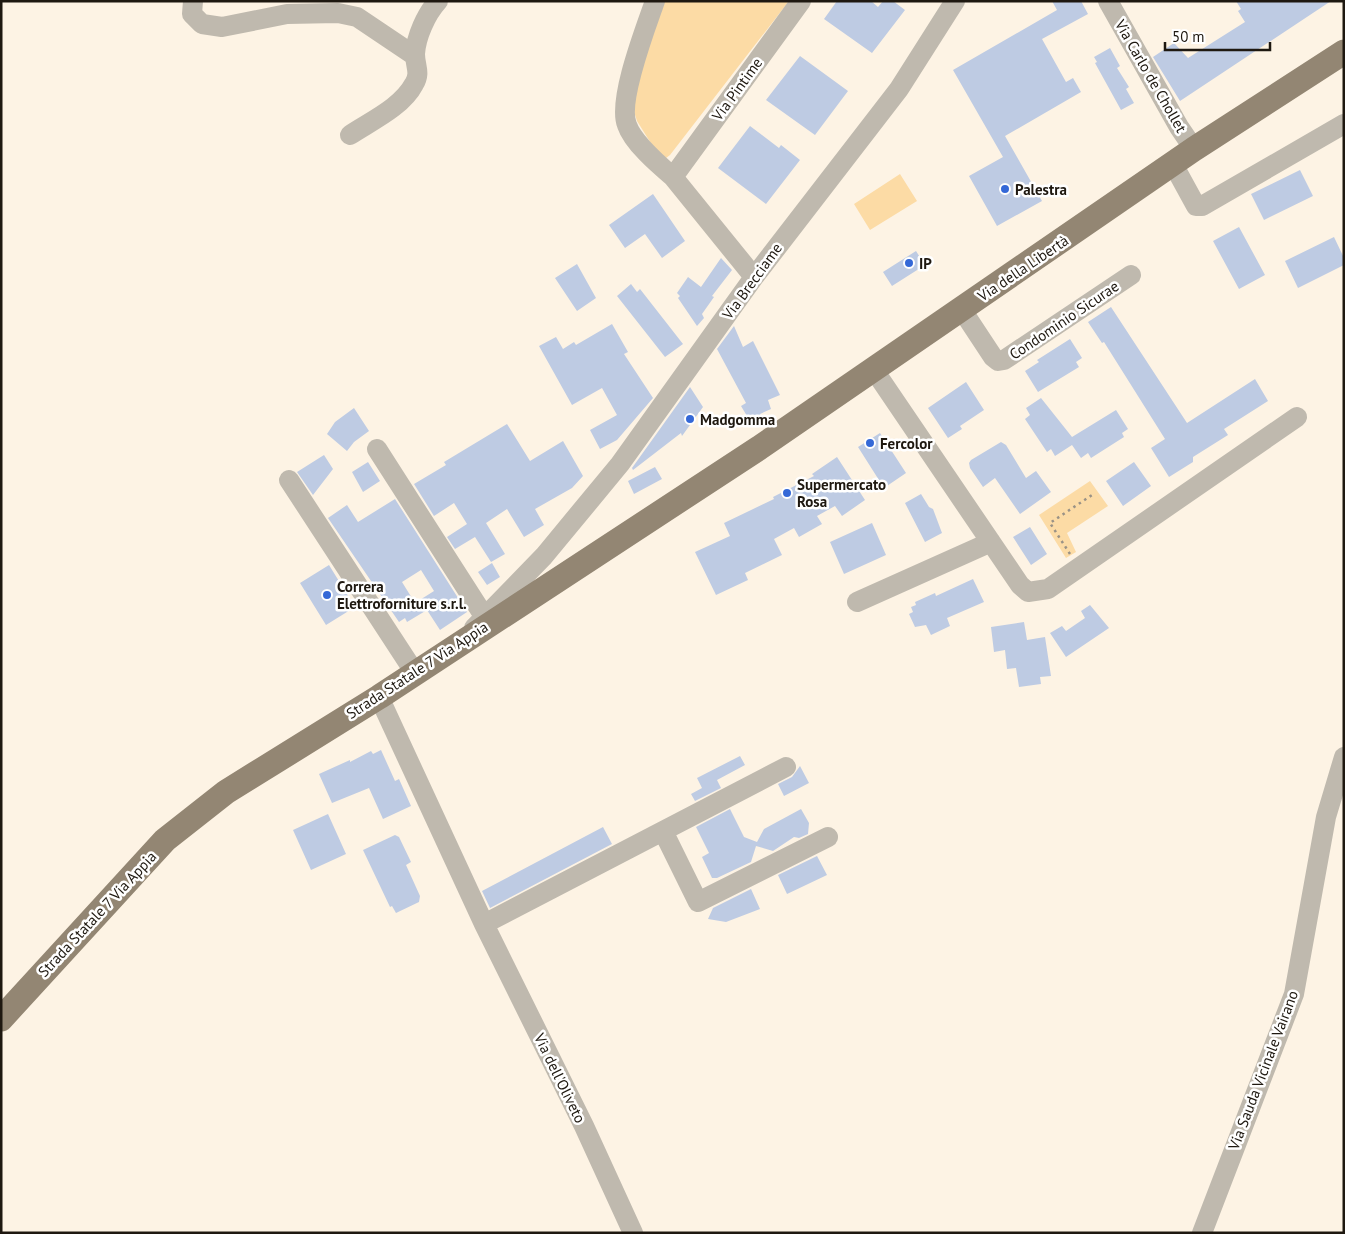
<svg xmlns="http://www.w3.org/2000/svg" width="1345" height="1234" font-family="'PT Sans',sans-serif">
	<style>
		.green { fill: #fcdba5 }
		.building { fill: #becbe3; fill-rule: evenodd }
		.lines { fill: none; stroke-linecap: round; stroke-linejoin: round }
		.path { stroke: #9a9286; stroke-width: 2.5; stroke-dasharray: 2.5 4; stroke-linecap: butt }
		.minor { stroke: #bfb9ae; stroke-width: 20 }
		.major { stroke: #938673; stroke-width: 25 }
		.poi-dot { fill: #3468d7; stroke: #fff; stroke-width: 2 }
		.labels { text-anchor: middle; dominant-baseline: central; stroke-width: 5; stroke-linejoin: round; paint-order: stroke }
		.street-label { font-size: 15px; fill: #1e1810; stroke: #fff }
		.poi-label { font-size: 15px; font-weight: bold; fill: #1e1810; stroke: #fff; text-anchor: start }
	</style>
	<rect width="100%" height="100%" fill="#fdf3e4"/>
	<!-- green -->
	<path class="green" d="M660,1H789L670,155L662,161L637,121L630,99Z
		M900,174L917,201L870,230L854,204Z
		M1090,481L1108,506L1067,533L1076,552L1066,558L1039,515Z"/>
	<!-- building -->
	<path class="building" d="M837,1H871L878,7L883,1H893L905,10L872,53L824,19Z
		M1052,1H1081L1088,14L1042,39L1066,82L1073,78L1081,92L1005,136L1042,201L997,226L969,176L1003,157L953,70L1057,10Z
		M1236,1H1331L1180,101L1153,57L1174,43L1188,58L1245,22L1238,11L1241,9Z
		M1110,48L1120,66L1117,68L1129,87L1126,89L1134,103L1121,110L1095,63L1097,62L1094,57Z
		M800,56L848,91L815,135L766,100Z
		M750,126L779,148L781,145L800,160L766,204L718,168Z
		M1300,170L1313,196L1264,220L1251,194Z
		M653,194L685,241L662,258L645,234L625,248L609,225Z
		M1239,227L1265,275L1239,289L1213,241Z
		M1334,237L1344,258V265L1298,288L1285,261Z
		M916,251L925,265L892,286L883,272Z
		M721,258L732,270L712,296L714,297L702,314L704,318L697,326L678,298L680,296L677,293L688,277L701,287Z
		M577,264L596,298L577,311L555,278Z
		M631,284L637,292L640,289L683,344L665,357L617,296Z
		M1111,307L1187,423L1255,379L1268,401L1224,429L1228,435L1193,457V462L1169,477L1151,448L1165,439L1104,342L1102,343L1088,322Z
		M612,324L628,352L624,354L653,398L617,440L600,449L590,430L617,415L602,388L572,405L539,346L556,337L563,349L574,342L576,345Z
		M734,326L743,347L753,341L780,395L768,400L771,409L760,414L763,420L753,426L741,406L746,403L717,349Z
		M1070,339L1082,358L1076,362L1079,367L1038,392L1025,371L1039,362L1037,360Z
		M966,382L984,410L960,426L962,429L948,438L928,408Z
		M690,387L703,407L682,436L681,433L633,470L632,468Z
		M1041,398L1072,437L1116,410L1128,429L1122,433L1124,437L1091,458L1088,453L1081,458L1072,445L1055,456L1051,449L1047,452L1025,419L1030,415L1026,408Z
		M354,408L369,431L354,442L347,451L327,434L335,422Z
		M507,424L530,461L563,441L583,476L572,488L535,509L544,525L524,537L507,509L486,523L505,554L491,562L475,537L455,549L447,537L467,524L454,503L434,516L414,484L446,465L444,462Z
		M880,433L906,473L884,488L858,447Z
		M1001,442L1006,445L1026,478L1036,471L1051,492L1020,514L995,478L983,487L970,468L969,463L971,460Z
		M324,455L333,469L313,495L297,472Z
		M837,457L865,500L842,516L835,506L817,516L822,524L799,537L794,528L774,539L782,555L745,573L748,580L716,595L695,552L730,536L724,523L774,499L773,497L814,476L812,474Z
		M368,462L380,481L363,492L352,472Z
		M1134,462L1151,486L1123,506L1106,481Z
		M655,467L662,479L634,494L628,481Z
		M921,494L929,507L933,509L942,533L925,542L905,503Z
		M395,499L467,612L440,630L427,610L407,622L405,618L399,622L328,518L347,505L358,522ZM421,570L434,591L415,603L402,582Z
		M872,523L886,555L844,574L830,542Z
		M1030,527L1047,554L1031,565L1013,537Z
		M492,563L500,577L487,585L478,572Z
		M329,565L355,607L326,625L300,583Z
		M973,579L984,602L947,618L950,626L931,635L926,625L915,627L909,614L913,612L911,607L916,605L915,602L935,593L936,596Z
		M1090,605L1109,628L1066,657L1050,633L1062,626L1066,631L1085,618L1081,611Z
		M1024,622L1027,640L1045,637L1051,676L1040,677L1041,684L1019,687L1016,668L1007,669L1005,650L994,652L991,627Z
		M381,750L395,781L399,779L411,806L383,819L369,788L332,803L319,774L350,760V762L371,751L373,754Z
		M740,756L745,765L717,780L721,788L695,801L691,794L702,788L697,778Z
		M800,766L809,783L784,796L778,784L792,777Z
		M730,809L744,837L757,842L764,829L801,809L809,823L808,834L799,838L794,837L773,851L756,846L751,862L717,878H712L702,857L709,853L696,827Z
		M328,814L346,854L311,870L293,830Z
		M603,827L612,844L490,908L482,891Z
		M395,835L399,837L411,862L406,865L420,896L419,902L396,913L392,906L390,907L363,850Z
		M817,856L827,875L787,894L778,875Z
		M751,889L760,909L726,922L708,919L713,908Z"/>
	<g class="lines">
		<!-- path -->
		<path class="path" d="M1070,554L1050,523L1095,493"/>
		<!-- minor -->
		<path class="minor" d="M193,1L192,14L202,24L222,27L287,14L338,13L357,17L415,56
			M655,1C646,27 617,101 627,125C633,143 659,165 673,177
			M1108,1L1179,127L1194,149
			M350,135C371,121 402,107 414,84C421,73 415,66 415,54C416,37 426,14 438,1
			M1173,164L1196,206H1202L1344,124
			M754,277L673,177L801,1
			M962,310L993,357L998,361L1004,360L1131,275
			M874,370L1020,585L1028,592L1048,589L1297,417
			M377,449L484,616
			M289,480L415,673
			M857,602L991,542
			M474,628L544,556L620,464L754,277L899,89L955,1
			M379,697L484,924L584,1126L633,1233
			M663,831L698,902L828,837
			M484,924L786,767
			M1202,1233L1294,994L1326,817L1344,757"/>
		<!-- major -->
		<path class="major" d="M1,1019L165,840L226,792L379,697L759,448L1194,149L1344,52"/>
	</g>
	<!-- markers -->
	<g class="poi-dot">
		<circle cx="1005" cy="189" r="5"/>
		<circle cx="909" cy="263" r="5"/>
		<circle cx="690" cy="419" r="5"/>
		<circle cx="870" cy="443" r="5"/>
		<circle cx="787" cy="493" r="5"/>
		<circle cx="327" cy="595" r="5"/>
	</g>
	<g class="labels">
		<!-- street labels -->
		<g class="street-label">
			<text transform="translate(1151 76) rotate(60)">Via Carlo de Chollet</text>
			<text transform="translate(737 89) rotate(-54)">Via Pintime</text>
			<text transform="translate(1023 268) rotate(-34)">Via della Libertà</text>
			<text transform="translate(752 281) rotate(-54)">Via Brecciame</text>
			<text transform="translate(1064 320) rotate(-34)">Condominio Sicurae</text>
			<text transform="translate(417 670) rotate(-33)">Strada Statale 7 Via Appia</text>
			<text transform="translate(97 914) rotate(-47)">Strada Statale 7 Via Appia</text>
			<text transform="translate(1263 1070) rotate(-69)">Via Sauda Vicinale Vairano</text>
			<text transform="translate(560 1078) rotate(64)">Via dell'Oliveto</text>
		</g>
		<!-- poi labels -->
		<g class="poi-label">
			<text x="1015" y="189">Palestra</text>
			<text x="919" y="263">IP</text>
			<text x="700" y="419">Madgomma</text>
			<text x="880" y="443">Fercolor</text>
			<text x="797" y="484">Supermercato<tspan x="797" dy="17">Rosa</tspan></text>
			<text x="337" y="586">Correra<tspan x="337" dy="17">Elettroforniture s.r.l.</tspan></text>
		</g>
	</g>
	<!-- border -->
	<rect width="1345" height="1234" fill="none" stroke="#1e1810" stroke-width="5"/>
	<!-- scale -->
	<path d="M1165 42v8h105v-8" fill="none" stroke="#1e1810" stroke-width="2.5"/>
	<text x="1172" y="42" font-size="15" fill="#1e1810" stroke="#ffffff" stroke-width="4" paint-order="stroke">50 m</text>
</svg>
